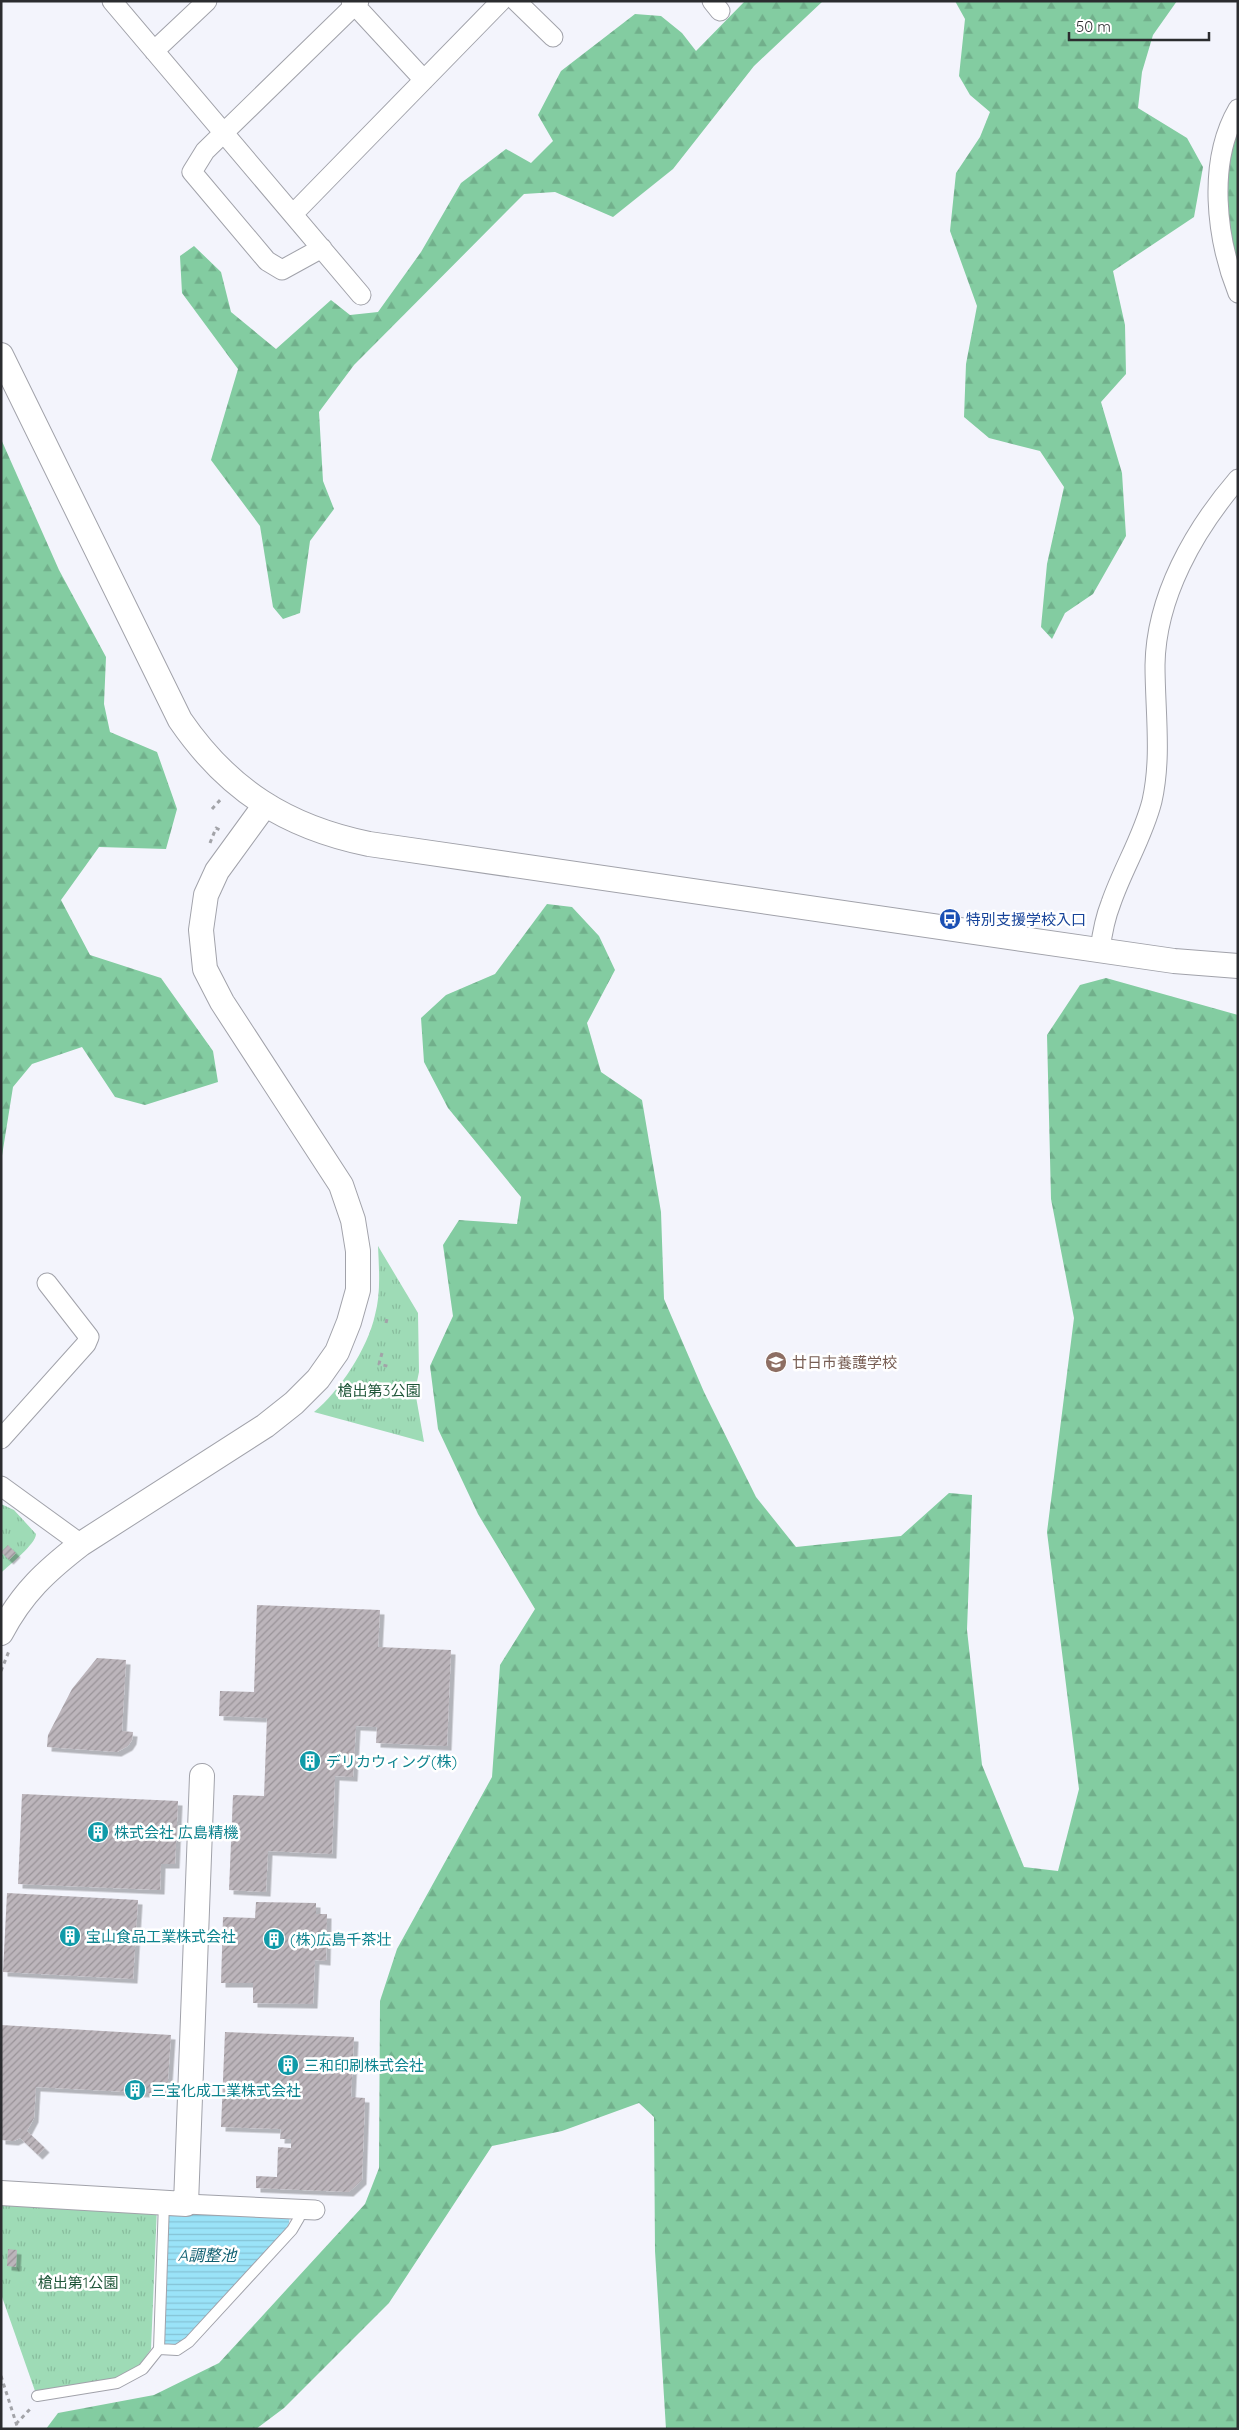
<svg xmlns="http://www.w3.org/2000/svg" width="1239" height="2430" font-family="Quicksand,'Noto Sans JP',sans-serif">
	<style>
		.forest { fill: url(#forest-firs) }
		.park { fill: url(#park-tufts) }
		.water { fill: url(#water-rules) }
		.building { fill: url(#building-hatch); filter: url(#shadow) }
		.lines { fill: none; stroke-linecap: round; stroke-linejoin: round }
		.service-casing { stroke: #a1a2aa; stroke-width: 12 }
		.minor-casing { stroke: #a1a2aa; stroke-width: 21 }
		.tertiary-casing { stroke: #a1a2aa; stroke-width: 26 }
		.path { stroke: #a2a3a8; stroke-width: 3; stroke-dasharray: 4 4; stroke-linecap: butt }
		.service { stroke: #fff; stroke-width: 10 }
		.minor { stroke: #fff; stroke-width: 19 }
		.tertiary { stroke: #fff; stroke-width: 24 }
		.labels { text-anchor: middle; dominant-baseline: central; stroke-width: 5; stroke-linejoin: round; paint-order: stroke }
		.transit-label { font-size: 15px; fill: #164399; stroke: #fff; text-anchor: start }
		.education-label { font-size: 15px; fill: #785e54; stroke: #fff; text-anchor: start }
		.park-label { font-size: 15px; fill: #1f5639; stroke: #fff }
		.culture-label { font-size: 15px; fill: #0d838f; stroke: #fff; text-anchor: start }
		.water-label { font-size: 16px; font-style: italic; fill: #116072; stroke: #fff }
	</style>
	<defs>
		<pattern id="forest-firs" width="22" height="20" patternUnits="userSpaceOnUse" patternTransform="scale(1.25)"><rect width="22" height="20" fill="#83cca1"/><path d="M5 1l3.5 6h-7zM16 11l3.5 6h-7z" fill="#71af8b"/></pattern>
		<pattern id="park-tufts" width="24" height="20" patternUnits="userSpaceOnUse" patternTransform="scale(1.25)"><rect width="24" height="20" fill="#9edbb6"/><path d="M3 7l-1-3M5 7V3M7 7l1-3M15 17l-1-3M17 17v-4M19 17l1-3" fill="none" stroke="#88bc9d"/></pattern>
		<pattern id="water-rules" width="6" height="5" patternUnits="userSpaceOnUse" patternTransform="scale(1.25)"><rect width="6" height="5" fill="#9ae3f8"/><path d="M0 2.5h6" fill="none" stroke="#85c3d5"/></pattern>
		<pattern id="building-hatch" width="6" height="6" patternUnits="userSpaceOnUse" patternTransform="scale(1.25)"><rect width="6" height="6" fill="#bcb5bb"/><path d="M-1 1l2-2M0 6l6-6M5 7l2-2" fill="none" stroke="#999398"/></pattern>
		<filter id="shadow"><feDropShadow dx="4.5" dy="4.5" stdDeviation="0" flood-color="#0004"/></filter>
	</defs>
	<rect width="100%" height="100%" fill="#f3f4fc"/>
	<!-- forest -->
	<path class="forest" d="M745,1H823L754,66L673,169L613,217L555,192L524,194L354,365L319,412L323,481L334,509L310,541L300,613L283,619L273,607L260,526L211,460L238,369L182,293L180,256L194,246L221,272L231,312L276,349L331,300L350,315L378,312L421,252L461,183L506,149L531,163L553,141L538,115L561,71L635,14L661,16L682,33L696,51Z
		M955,1H1177L1153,35L1142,72L1138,108L1187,138L1203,167L1194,217L1113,271L1125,325L1126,374L1101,402L1122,473L1126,536L1093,594L1065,613L1052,639L1041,627L1047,564L1064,487L1040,451L989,438L964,417L966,364L977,306L950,231L956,173L980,137L990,112L970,95L959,76L965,19Z
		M1238,130V271L1227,244L1225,176Z
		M1,439L59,570L106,657L104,704L110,732L157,752L177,809L166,849L99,847L61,900L90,955L161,978L213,1051L218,1082L145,1105L115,1097L82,1047L32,1064L13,1087L1,1162Z
		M547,904L572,907L599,936L615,970L587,1023L601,1072L642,1100L661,1212L664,1299L704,1392L756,1497L796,1547L901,1536L949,1493L972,1495L967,1630L982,1765L1024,1867L1058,1871L1079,1789L1047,1532L1074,1318L1051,1199L1047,1035L1080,985L1106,978L1238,1015V2429H666L655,2251L654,2117L639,2103L562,2131L492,2146L389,2303L284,2408L256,2429H46L58,2413L154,2395L219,2363L365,2204L379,2168L380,2001L397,1949L492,1777L500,1665L535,1609L478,1514L438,1429L430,1366L453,1316L443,1245L459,1220L517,1224L521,1197L448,1108L424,1062L421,1018L446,995L495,974Z"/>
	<!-- park -->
	<path class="park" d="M378,1246L418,1313L419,1372L415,1391L424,1442L314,1412C339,1392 368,1348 375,1315C381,1293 379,1269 378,1246Z
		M1,1504L14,1510L36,1534C36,1544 9,1565 1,1573Z
		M1,2201L157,2207L151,2349L140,2365L115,2379L35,2391L1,2294Z"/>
	<!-- water -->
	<path class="water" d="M174,2211L290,2216L288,2229L186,2339L176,2344L162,2345L166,2215Z"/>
	<!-- building -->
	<path class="building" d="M8,1545L16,1553L9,1560L1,1552Z
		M257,1605L380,1610L378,1647L451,1650L447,1746L376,1743L377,1727L356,1726L353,1777L335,1776L332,1854L268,1851L266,1892L229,1890L233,1795L264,1796L267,1718L219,1716L220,1691L254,1692Z
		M97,1658L126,1660L122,1731L133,1732L132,1740L128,1746L117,1752L47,1747L48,1735L72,1689Z
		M22,1794L178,1801L175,1864H161L160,1890L18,1884Z
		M7,1893L138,1900L133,1979L3,1972Z
		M256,1902L316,1903V1914H327L326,1961L315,1960L313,2004L253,2003V1983H221L223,1917L255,1918Z
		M1,2025L171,2035L167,2094L36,2087L34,2118L27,2131L45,2148L38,2155L20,2138L14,2141L1,2140Z
		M225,2032L354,2037L351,2097L365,2098L362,2180L349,2192L256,2188V2176L277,2177L278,2147L291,2148V2139H280L281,2129L221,2127Z
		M8,2249L17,2250L16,2267L7,2266Z"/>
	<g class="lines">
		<!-- service casing -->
		<g class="service-casing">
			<path id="service" d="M164,2202L159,2349L177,2350L189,2342L292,2230L299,2218L301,2209
				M37,2396L117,2383L143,2369L159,2349"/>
		</g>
		<!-- minor casing -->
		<g class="minor-casing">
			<path id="minor" d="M112,1L361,295
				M351,1L424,80
				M516,1L553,37
				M712,1L720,11
				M154,51L207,1
				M1238,109C1207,162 1216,238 1238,293
				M293,214L501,1
				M322,248L282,270L267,261L192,172L205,151L359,1
				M1100,950C1102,934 1105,918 1111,903C1123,868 1143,837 1152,801C1162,756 1155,711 1155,665C1156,597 1194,530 1238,479
				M1,1439L86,1344L89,1337L47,1283
				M1,1486L81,1544
				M186,2204L315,2210"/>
		</g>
		<!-- tertiary casing -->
		<g class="tertiary-casing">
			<path id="tertiary" d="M1,355L180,720C228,790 286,827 369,844L1174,961L1238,966
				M1,1633C22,1593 46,1571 81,1544L265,1426L294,1403L318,1379L337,1352L349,1322L358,1290V1251L353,1220L341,1185L222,1002L205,969L201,930L206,895L217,871L265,805
				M1,2193L186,2204L202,1776"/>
		</g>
		<!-- path -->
		<path class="path" d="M212,809L222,798
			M210,843L216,828L220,830
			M386,1323L387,1319
			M382,1353L379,1364L391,1367
			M1,1671L9,1651
			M1,2376L18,2429
			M16,2424L31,2408"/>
		<!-- service -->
		<use href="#service" class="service"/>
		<!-- minor -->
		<use href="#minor" class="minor"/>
		<!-- tertiary -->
		<use href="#tertiary" class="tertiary"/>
	</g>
	<!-- icons -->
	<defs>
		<g id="bus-disc" transform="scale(1.125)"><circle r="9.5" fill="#1a4fb4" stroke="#fff"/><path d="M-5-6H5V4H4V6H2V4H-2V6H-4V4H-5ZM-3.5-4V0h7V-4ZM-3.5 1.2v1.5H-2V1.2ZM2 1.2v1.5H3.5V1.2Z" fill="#fff"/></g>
		<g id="school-disc" transform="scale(1.125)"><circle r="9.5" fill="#8d6e63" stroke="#fff"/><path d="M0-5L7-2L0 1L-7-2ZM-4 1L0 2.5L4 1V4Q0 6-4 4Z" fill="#fff"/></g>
		<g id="building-disc" transform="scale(1.125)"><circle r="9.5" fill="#0f9aa8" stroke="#fff"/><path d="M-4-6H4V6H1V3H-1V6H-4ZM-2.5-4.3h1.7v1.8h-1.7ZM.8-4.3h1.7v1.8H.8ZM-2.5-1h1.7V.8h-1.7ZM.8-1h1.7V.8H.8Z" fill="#fff"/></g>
	</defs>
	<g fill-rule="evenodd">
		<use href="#bus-disc" x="950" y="919"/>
		<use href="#school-disc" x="776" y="1362"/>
		<use href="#building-disc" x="310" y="1761"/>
		<use href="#building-disc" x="98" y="1832"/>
		<use href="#building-disc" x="70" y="1936"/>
		<use href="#building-disc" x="274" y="1939"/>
		<use href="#building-disc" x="288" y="2065"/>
		<use href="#building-disc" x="135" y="2090"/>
	</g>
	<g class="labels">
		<!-- transit labels -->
		<g class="transit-label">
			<text x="966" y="919">特別支援学校入口</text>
		</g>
		<!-- education labels -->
		<g class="education-label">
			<text x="792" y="1362">廿日市養護学校</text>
		</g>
		<!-- park labels -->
		<g class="park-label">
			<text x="379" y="1390">槍出第3公園</text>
			<text x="78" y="2282">槍出第1公園</text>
		</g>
		<!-- culture labels -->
		<g class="culture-label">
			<text x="326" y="1761">デリカウィング(株)</text>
			<text x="114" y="1832">株式会社 広島精機</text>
			<text x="86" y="1936">宝山食品工業株式会社</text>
			<text x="290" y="1939">(株)広島千茶壮</text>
			<text x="304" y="2065">三和印刷株式会社</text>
			<text x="151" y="2090">三宝化成工業株式会社</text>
		</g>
		<!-- water labels -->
		<g class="water-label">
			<text x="207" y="2255">A調整池</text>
		</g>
	</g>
	<!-- border -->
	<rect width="1239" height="2430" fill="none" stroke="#2b2c2f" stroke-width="5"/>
	<!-- scale -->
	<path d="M1069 32v8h140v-8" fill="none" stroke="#2b2c2f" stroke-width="2.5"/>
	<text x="1076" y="32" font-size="15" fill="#2b2c2f" stroke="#ffffff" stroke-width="4" paint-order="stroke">50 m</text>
</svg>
